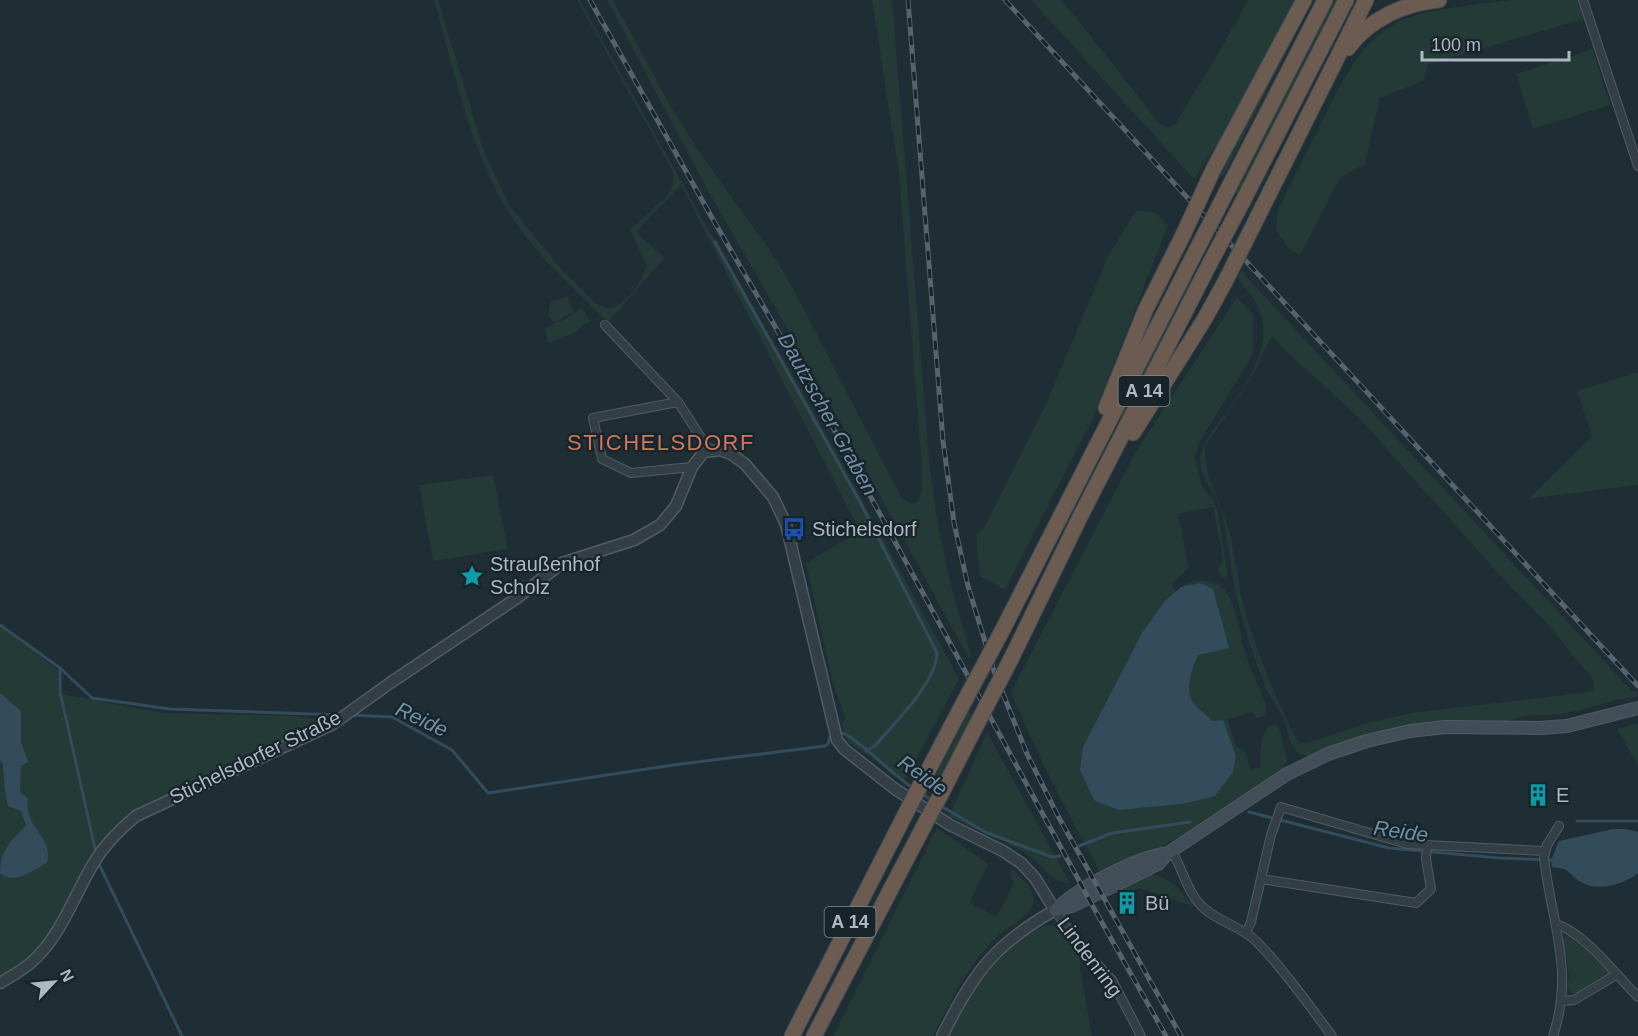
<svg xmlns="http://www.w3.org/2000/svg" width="1638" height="1036" font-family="Helvetica,sans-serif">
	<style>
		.green { fill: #243a36; fill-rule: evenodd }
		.water { fill: #334c5c }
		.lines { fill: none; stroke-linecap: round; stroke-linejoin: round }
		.stream { stroke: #334c5c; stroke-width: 3 }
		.minor-casing { stroke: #505c64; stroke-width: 10 }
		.tertiary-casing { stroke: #505c64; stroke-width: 13 }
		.secondary-casing { stroke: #505c64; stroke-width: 14 }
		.motorway-casing { stroke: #3d4950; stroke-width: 17 }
		.minor { stroke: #333e45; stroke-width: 8 }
		.tertiary { stroke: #333e45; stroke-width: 10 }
		.secondary { stroke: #414e58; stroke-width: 12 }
		.motorway { stroke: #6b5b50; stroke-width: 15 }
		.rail-casing { stroke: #55636c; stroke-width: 5 }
		.rail { stroke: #18232a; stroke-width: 3; stroke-dasharray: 9; stroke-linecap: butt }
		.motorway-bridge-casing { stroke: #3d4950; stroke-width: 17; stroke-linecap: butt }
		.motorway-bridge { stroke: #6b5b50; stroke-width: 15 }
		.labels { text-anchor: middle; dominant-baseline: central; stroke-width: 4.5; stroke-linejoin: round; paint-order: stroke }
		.shield { fill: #18232a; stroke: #808c95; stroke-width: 1.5 }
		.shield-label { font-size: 18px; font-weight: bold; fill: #acb9c3 }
		.poi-label { font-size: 20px; fill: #acb9c3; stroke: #18232a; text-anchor: start }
		.street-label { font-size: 20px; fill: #acb9c3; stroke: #18232a }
		.water-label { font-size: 21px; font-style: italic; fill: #6e91a6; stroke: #18232a }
		.quarter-label { font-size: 22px; letter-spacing: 1.5px; fill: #cf775b; stroke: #18232a }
	</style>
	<rect width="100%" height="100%" fill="#1f2d35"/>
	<!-- green -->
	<path class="green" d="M434,0H438L485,154L510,206L561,269L594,302L607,309C625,306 644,282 646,264L630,230L668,195C674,185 675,177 670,166L577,0H580L698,211L815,414L959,679L904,782L849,742L845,736L842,723L846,719L833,684L806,563L860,531L681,185L636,232L665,258L608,322C573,288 536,255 510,214C470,152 454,70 434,0Z
		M607,0H613L670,105L698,150L773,255L795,292L901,497C925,518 922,482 922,469L899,174L872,0H892L929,459L937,520L952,589L971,655L969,659L827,398L707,189Z
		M1031,0H1062L1160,124L1168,127L1175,124L1217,56L1248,0H1296L1223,144L1215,147L1194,179Z
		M1308,0H1313L1223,177L1220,174Z
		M1331,0H1340L1240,196L1234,191Z
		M1510,0H1578L1584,19L1429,64L1423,81L1380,98L1365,164L1341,177L1300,255L1289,249L1276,230L1278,210C1291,182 1305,155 1319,128C1342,82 1364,28 1419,14C1448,7 1480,4 1510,0Z
		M1593,49L1610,105L1533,129L1516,74Z
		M1136,211L1154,212L1168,225L1093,418L1005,590L980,576L976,535L983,530L1047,402L1108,256Z
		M1241,271L1632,691H1636L1638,694L1636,697L1615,700L1582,710L1554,715L1524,716L1503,722L1449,721L1401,727L1345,742L1309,756L1299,754L1291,744L1284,719L1266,689L1250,645L1236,596L1222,511L1215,495L1206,482L1201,469L1200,457L1207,439C1232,404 1277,356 1259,309C1254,297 1245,288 1237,278ZM1273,337L1288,353L1361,420L1498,573L1547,624L1592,678L1594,683L1593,690L1589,692L1412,713L1367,723L1310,742L1301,743L1297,740C1275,696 1256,652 1243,604C1237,577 1235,550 1227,523C1220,498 1201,472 1206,445L1245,388L1256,369L1270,339Z
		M1189,277L1195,282L1124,420L1118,417Z
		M567,296L574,312L554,322L548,316L550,302Z
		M1237,297L1253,315V354L1199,443L1195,458L1202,487L1213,500L1218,512L1227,570V578L1222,577L1218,569L1223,560L1213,507L1178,514L1189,568L1172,584L1177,594L1087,749L1203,715L1191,703L1185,689L1183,584C1235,567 1235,615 1245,652C1251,671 1260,689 1267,708L1264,716L1255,718L1253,712L1228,719L1235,745L1246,752L1250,770L1261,767C1259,752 1260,740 1268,727L1277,724L1279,727L1287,761L1282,771L1176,839L1102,876C1069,816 1037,756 1011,692L1135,453Z
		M582,308L590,321L574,333L548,343L545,328L567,318Z
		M1638,372V485L1528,499L1592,436L1577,391Z
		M493,475L508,549L433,561L419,485Z
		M0,626L58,670V692L95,856C71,900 47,952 0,976Z
		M61,694L164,713L294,716L325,721L307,732L139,811L97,853Z
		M969,710L973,717L934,793L929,789Z
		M1638,723V765L1617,729Z
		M987,732L1070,883C1051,883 1045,867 1032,858C1007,840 976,831 949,816Z
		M937,828L988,864L970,903L997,917L1014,883L1010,874L1012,870C1022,877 1037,892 1033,904C1028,918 1009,926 999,935C968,963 952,999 933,1036H833Z
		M1148,873C1176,880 1174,885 1192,904L1191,906L1140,888L1124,895L1122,886Z
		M1045,925L1056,926L1081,954L1080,969L1092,1036H948C974,986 994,954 1045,925Z
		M1568,936L1585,949L1610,974L1580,993H1571L1567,989L1569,976L1563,938Z"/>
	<!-- water -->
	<path class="water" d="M1200,583L1213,589L1229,648L1198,655C1191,672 1182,694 1198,708C1203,713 1208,716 1212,721L1223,720L1236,756L1233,772L1215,796L1182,804L1118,810L1094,800L1080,770L1083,747L1142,633L1165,601L1181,587Z
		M0,693L21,711V742L28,762L21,766L20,792L28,799C23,827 54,836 47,863C33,870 14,886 0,873C0,849 11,842 26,825L21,811L8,806L5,791L3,764L0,760Z
		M1613,829H1625L1638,832V873C1623,885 1598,892 1581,882C1575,879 1571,873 1566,870C1562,868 1556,868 1552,867L1551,860L1559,841Z"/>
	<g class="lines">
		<!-- stream -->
		<path class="stream" d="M715,242L860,502L937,653C936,683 894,723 875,746L866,751
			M0,625L60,668L92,698L170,709L341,715
			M60,668V692L96,853
			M350,715L392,717L452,750L488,793L673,765L825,746L828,744L830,737
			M843,733C868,746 888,772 913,788
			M921,793L933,801
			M941,806L985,832L1052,857L1060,856
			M1249,812L1389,848L1499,858L1551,860
			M1577,821H1638
			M1079,846L1112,833L1190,822
			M98,862L182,1036"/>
		<!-- minor casing -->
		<g class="minor-casing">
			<path id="minor" d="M1583,0L1638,166
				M605,325L678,402L709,450
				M678,402L593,418L602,459L631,473L692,467
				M1172,851C1183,870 1188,896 1206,910C1222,923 1242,927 1257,942C1285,971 1308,1004 1332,1036
				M1261,879L1416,903L1431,889L1426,859L1427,846
				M1055,910L1077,943L1112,980L1141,1036
				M1556,924C1586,934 1616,975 1638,997
				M1246,933L1251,922L1271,835L1281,807L1407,844L1544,851
				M1563,1001L1574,1000L1616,975
				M1553,1036C1575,970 1551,922 1544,857L1547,845L1559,826"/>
		</g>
		<!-- tertiary casing -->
		<g class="tertiary-casing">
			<path id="tertiary" d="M0,983C12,976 25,969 35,959C62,933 74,896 93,864C104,845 119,830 136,816L333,724L390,683L517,598L562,563L634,540L660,525L676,506L692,467L704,452L720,450L731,454L745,464L773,497L786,524L837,740L844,749L895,789L950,825L1003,851L1021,863L1035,878L1055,910C993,945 973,974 942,1036"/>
		</g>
		<!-- secondary casing -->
		<g class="secondary-casing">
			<path id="secondary" d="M1055,910L1072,906L1158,864L1168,853L1287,774L1328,754L1367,741L1410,731L1445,727L1540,728L1567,726L1638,708
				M1056,910C1078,887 1137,858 1168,853"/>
		</g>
		<!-- motorway casing -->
		<g class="motorway-casing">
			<path id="motorway" d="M1348,48C1369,19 1405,3 1439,0
				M1214,168L1304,0
				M1230,185L1325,0
				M1243,201L1346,0
				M1258,216L1366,0
				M1106,408L1145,311L1183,235
				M1133,433L1204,320L1225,282
				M1002,631L1196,251
				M1011,659L1080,517L1209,265
				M921,784L964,702
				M940,796L977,724
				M792,1036L908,809
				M814,1036L927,820"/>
		</g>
		<!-- minor -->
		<use href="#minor" class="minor"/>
		<!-- tertiary -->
		<use href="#tertiary" class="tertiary"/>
		<!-- secondary -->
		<use href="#secondary" class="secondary"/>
		<!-- motorway -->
		<use href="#motorway" class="motorway"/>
		<!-- rail casing -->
		<g class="rail-casing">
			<path id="rail" d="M590,0L711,216L824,411L1096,912L1166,1036
				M908,0L943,441L954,523L968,586L994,671L1027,754L1058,816L1181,1036
				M1005,0L1638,686"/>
		</g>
		<!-- rail -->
		<use href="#rail" class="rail"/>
		<!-- motorway-bridge casing -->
		<g class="motorway-bridge-casing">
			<path id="motorway-bridge" d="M1183,235L1214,168
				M1196,251L1230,185
				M1209,265L1243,201
				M1225,282L1258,216
				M964,702L1002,631
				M977,724L1011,659
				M908,809L921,784
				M927,820L940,796"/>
		</g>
		<!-- motorway-bridge -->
		<use href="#motorway-bridge" class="motorway-bridge"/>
	</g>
	<!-- icons -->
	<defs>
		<g id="bus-bare" transform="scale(1.8)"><path d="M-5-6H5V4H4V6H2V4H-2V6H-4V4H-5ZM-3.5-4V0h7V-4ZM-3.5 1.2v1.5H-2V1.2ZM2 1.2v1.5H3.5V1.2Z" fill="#1a4fb4" stroke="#18232a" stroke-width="2.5" paint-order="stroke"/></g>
		<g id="sight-bare" transform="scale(1.8)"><path d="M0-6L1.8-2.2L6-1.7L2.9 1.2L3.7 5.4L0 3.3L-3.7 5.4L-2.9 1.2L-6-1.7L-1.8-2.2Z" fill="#0f9aa8" stroke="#18232a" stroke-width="2.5" paint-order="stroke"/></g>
		<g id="building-bare" transform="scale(1.8)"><path d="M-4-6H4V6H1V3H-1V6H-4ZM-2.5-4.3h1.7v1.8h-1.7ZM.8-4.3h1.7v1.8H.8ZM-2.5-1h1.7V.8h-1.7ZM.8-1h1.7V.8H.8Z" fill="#0f9aa8" stroke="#18232a" stroke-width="2.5" paint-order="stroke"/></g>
	</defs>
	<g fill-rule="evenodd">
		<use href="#bus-bare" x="794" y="529"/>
		<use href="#sight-bare" x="472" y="576"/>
		<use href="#building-bare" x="1538" y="795"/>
		<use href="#building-bare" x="1127" y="903"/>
	</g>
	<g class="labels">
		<!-- shield labels -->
		<g class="shield">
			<rect x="1118.5" y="376" width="51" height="30" rx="4.5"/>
			<rect x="824.5" y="907" width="51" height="30" rx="4.5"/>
		</g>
		<g class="shield-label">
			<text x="1144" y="391">A 14</text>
			<text x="850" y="922">A 14</text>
		</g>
		<!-- poi labels -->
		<g class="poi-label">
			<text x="812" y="529">Stichelsdorf</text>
			<text x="490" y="564">Straußenhof<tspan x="490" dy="23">Scholz</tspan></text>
			<text x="1556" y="795">E</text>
			<text x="1145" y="903">Bü</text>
		</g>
		<!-- street labels -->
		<g class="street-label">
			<text transform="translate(255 757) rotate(-26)">Stichelsdorfer Straße</text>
			<text transform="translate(1090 957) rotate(53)">Lindenring</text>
		</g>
		<!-- water labels -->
		<g class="water-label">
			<text transform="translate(828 414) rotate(61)">Dautzscher Graben</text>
			<text transform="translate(422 719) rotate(25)">Reide</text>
			<text transform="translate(923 775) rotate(35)">Reide</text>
			<text transform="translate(1401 831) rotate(8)">Reide</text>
		</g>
		<!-- quarter labels -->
		<g class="quarter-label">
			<text x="661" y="442">STICHELSDORF</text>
		</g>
	</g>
	<!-- north arrow -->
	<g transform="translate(54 982) rotate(64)" stroke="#18232a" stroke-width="4.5" paint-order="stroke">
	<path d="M0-4.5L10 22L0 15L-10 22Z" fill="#acb9c3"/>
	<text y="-9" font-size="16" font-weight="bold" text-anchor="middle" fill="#acb9c3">N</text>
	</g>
	<!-- scale -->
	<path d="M1422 51v9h147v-9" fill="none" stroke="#acb9c3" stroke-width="3"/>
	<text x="1431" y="51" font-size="18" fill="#acb9c3" stroke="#18232a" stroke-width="4.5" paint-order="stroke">100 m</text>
</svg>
